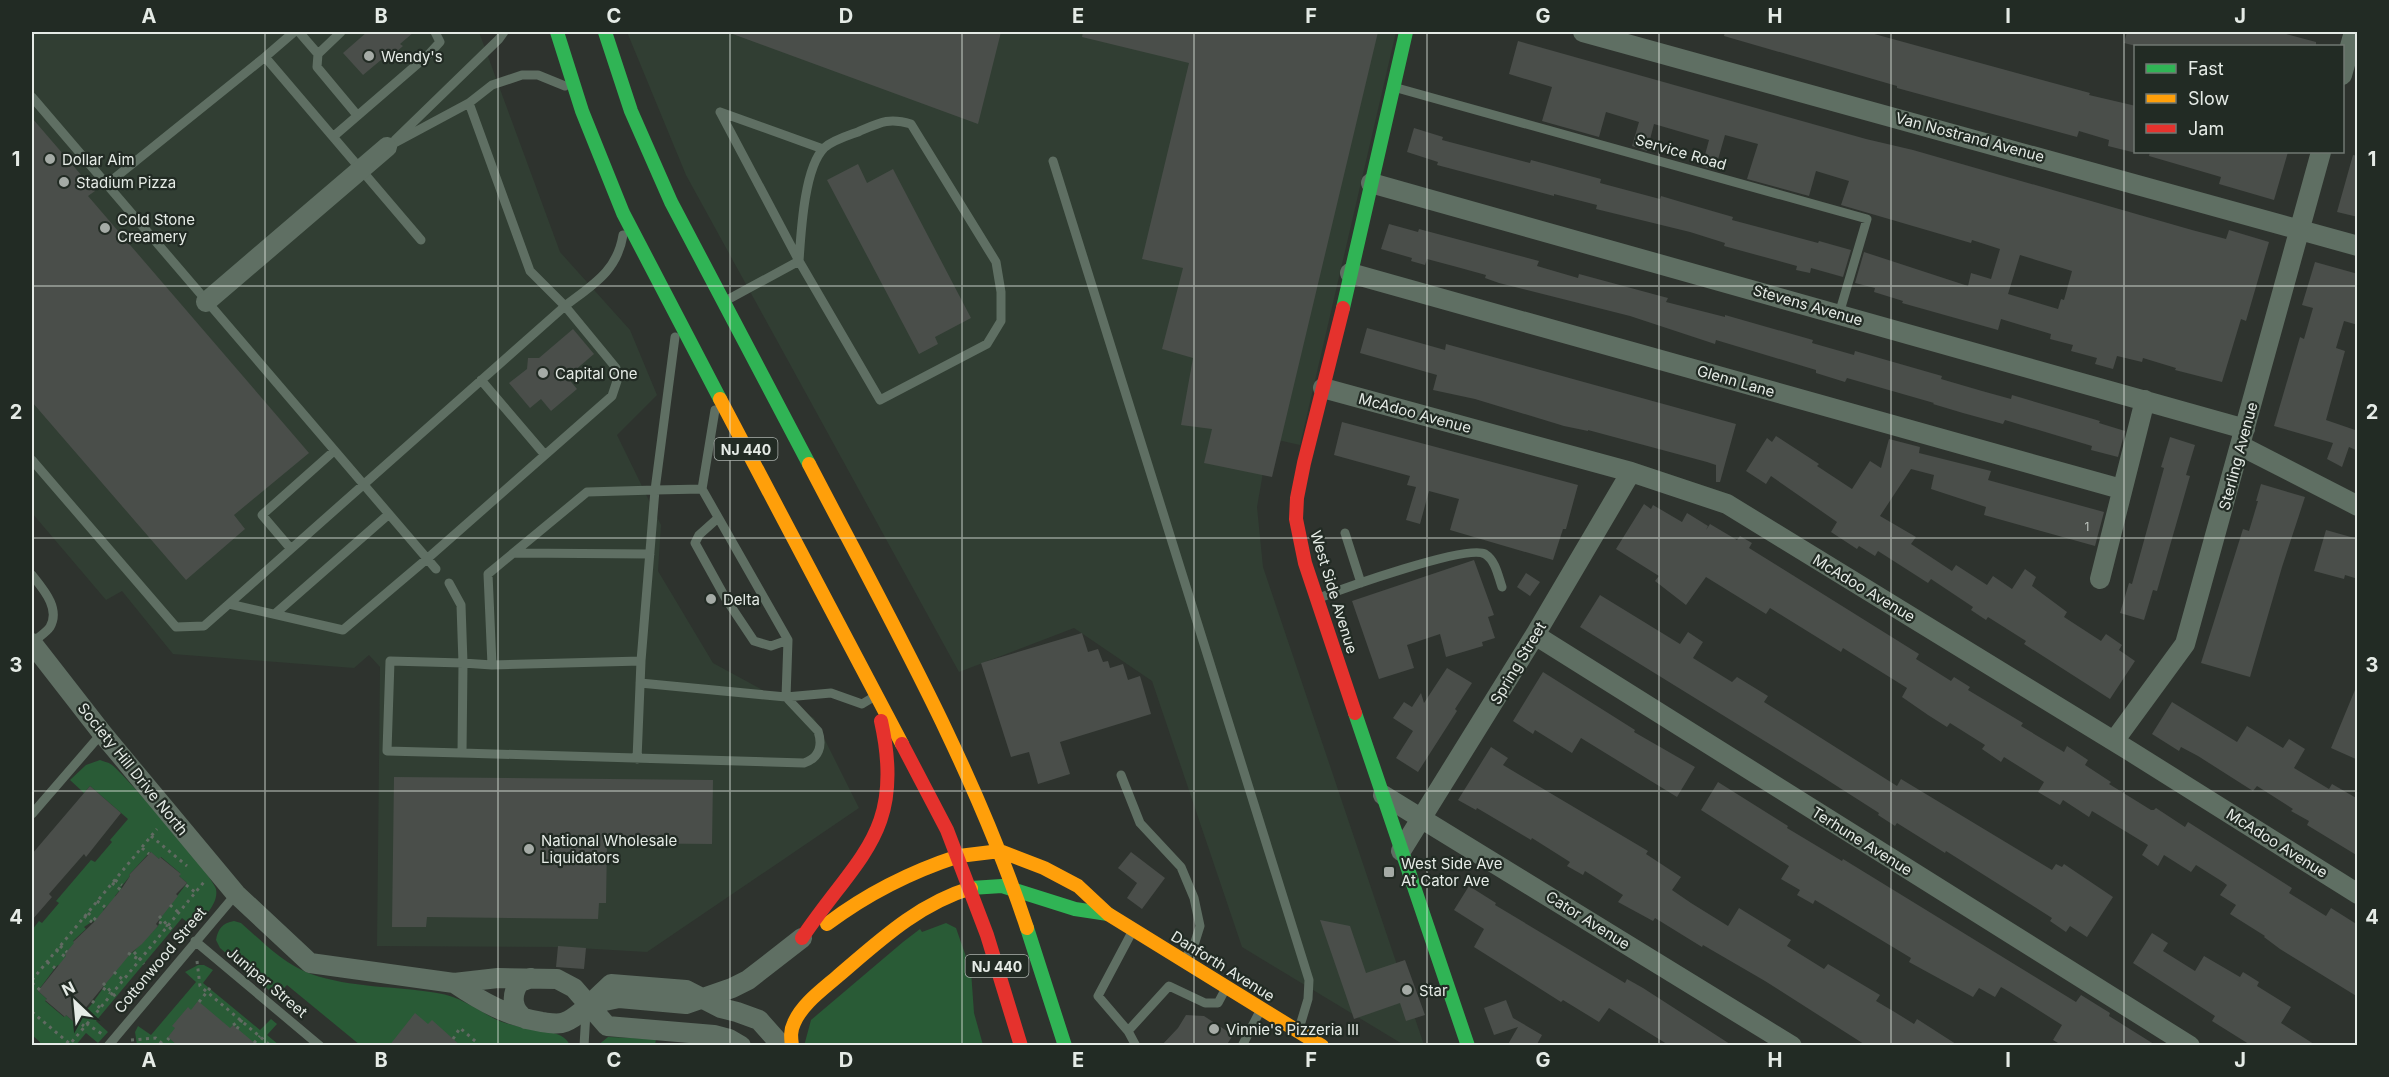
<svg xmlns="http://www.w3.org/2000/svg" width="2389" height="1077" font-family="Inter,sans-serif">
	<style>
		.built { fill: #313e33 }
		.green { fill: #295b36; fill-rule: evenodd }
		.building { fill: #4a4e4a; fill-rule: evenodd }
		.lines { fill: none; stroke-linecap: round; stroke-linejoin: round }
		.path { stroke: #616a62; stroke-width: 3; stroke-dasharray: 3 4.5; stroke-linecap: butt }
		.lane { stroke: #5f6f63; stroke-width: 9 }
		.street { stroke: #5f6f63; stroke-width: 20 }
		.fast { stroke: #30b455; stroke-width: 14 }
		.slow { stroke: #ff9f0a; stroke-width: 14 }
		.jam { stroke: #e5322d; stroke-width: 14 }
		.grid { fill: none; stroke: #e5ebe6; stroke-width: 1.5; stroke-opacity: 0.55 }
		.poi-dot { fill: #a5aba6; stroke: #222b24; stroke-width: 2 }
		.labels { text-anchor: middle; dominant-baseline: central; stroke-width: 4.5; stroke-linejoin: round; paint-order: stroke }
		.number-label { font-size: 12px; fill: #bec4bf }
		.shield { fill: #222b24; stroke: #aab1ac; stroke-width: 1.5 }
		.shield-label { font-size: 14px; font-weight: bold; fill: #e5ebe6 }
		.poi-label { font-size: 15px; fill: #e5ebe6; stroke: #222b24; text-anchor: start }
		.street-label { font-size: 15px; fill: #e5ebe6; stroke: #222b24 }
		.neatline { fill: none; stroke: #e5ebe6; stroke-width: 2 }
		.grid-label { font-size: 20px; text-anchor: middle; font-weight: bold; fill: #e5ebe6 }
	</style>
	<rect width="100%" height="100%" fill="#2e332e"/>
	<!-- built -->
	<path class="built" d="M32,32H479L560,252L630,330L657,395L617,435L661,525L658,571L713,663L814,718L859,808L647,952L560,947L377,946L380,667L369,655L354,668L173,654L122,591L106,600L32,513Z
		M627,32H1396L1300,445L1269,438L1257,507L1263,567L1424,1045H1404L1242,947L1152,681L1074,628L959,672L686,175Z"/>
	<!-- green -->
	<path class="green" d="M100,760C104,762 109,762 112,765C126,776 214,877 216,889C219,904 203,917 195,928L182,918L96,1021L108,1032L98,1043L86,1033L76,1045H40V1042L32,1035V930L39,921L42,923L59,903L56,901L91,860L95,862L112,842L110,840L128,819L90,786L84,793L70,780L86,765ZM150,852L159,859L161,857L180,873L179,876L187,883L168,908L157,918L160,921L158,926L132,953L129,951L101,984L104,987L91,1005L74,1022L66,1015L64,1017L45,1001L47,999L38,991L55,968L58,965L60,967L68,957L75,943L73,941L86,929L84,927L93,921L96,923L105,912L103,910L116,898L115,896L119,891L121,893L123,890L121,887L130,876L129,875Z
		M234,921L241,923C263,942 283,964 311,974C351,988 395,986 437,993C459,996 476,1009 495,1019C503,1023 513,1025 521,1027C538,1033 561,1028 570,1045H360L287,985L276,996L220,948L216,940C218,929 222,923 234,921Z
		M946,923L956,928L971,971L974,1013L983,1045L804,1046L811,1020L903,942L920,929L922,932Z
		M198,965H204L213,970L203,983L260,1030L271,1019L277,1024L267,1035L279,1045L156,1046L153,1043L151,1045H137L135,1032L138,1026L151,1035L196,982L185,972Z
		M608,1037L656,1039L655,1045L597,1046Z"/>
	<!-- building -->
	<path class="building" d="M367,32H414L400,44L403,46L384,63L381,60L363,75L343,53Z
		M731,32H1001L978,124L730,33Z
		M1083,32H1378L1272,477L1204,463L1212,429L1181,425L1193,358L1162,349L1183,268L1142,259L1189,63L1082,37Z
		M1725,32H1867L2090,93L2089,95L2136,106V153L2108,146L2109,140L2079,131L2077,137L1897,88V86L1724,36Z
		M2127,32H2279L2316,42V46H2136L2124,43Z
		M1518,41L1866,139L1913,150L2192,230L2226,239L2229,230L2269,242L2246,321L2241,319L2222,382L2175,370L2176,368L2143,358L2142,362L2117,356L2113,369L2095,364L2097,358L2071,351L2073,345L2050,339L2051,334L2001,319L1998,330L1902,303L1903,301L1874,292L1875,288L1855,283L1864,252L1968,286L1971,273L1991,279L2000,249L1972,240L1971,243L1841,205L1849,181L1816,171L1809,196L1747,179L1758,144L1725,135L1715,170L1702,166L1709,140L1654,124L1647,151L1632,146L1639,122L1606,112L1599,137L1542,121L1552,87L1509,74ZM2020,255L2072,271L2064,300L2061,299L2058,309L2008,294Z
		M32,118L95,191L88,196L309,453L234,515L245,529L186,580L32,402Z
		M1414,128L1443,137L1442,140L1530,163L1531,160L1546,164L1601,179L1600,183L1660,199L1661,196L1688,204L1733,217L1732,220L1818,243L1819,241L1851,250L1843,277L1811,268L1810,273L1796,270L1797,266L1724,246L1725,243L1690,232L1596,209L1597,205L1554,194V196L1437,165L1438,162L1407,152Z
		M2150,152H2288L2274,200L2219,184L2221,177L2149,156Z
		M2353,155L2358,156V217L2337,212Z
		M858,164L867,183L893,169L971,318L935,337L938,344L919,354L827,180Z
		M1389,224L1418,232L1419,229L1539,261L1537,266L1578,278L1579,274L1653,294L1668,298L1666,302L1725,317V315L1813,340L1812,343L1854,355L1855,351L1942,376L1941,379L1982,391L2011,399L2012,395L2100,421L2099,423L2125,431L2118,457L2091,450L2092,446L2005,420L2003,424L1963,413L1933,404L1934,403L1847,378L1845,382L1816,373V370L1716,340L1715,344L1630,316L1499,283L1485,278L1486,275L1457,267L1427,259L1425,265L1411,261L1412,258L1381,249Z
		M2315,262L2358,274V325L2344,321L2336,348L2345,351L2326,420L2358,431V451L2349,447L2342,467L2327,459L2333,443L2274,426L2300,337L2304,339L2313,308L2302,305Z
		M1367,328L1445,350L1446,344L1736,424L1720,482H1716V465L1707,462L1588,430V431L1564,426L1475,399L1433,390L1437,375L1360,353Z
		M573,329L594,354L567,377L577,389L551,411L541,399L530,408L509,383L527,369L528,358H539Z
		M1342,422L1578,485L1566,529H1563L1553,560L1450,530L1459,499L1429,491L1420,524L1406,520L1416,487L1407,485L1410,476L1334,455Z
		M1776,436L1819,464L1817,466L1852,489L1870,461L1881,468L1889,439L1920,447L1919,453L1991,471L1988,480L2104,512L2095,546L1984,515L1986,507L1931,489L1934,475L1911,469L1880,516L1916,537L1911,544L1952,571L1956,565L1987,585L1993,576L2012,589L2025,569L2036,577L2032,586L2067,612L2064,617L2101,641L2106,634L2122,645L2119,650L2135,661L2110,699L2024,644L2026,641L1988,617L1986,620L1971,610L1973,607L1931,579L1928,583L1878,551L1875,556L1859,546L1857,549L1831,532L1837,522L1771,476L1766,484L1746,471L1767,438L1772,442Z
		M2170,437L2195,445L2186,475L2190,476L2161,577L2157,591L2153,590L2144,620L2120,613L2129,583L2132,584L2164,468L2161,467Z
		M2261,484L2305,497L2282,567L2250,677L2201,663L2243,529L2249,531L2258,501H2256Z
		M1644,504L1651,509L1653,505L1682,522L1687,513L1708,526L1706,530L1710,524L1737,540L1740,536L1752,543L1749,548L1919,654L1916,659L1951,681L1954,677L1970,687L1968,690L2023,723L2021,726L2064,752L2067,746L2088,760L2085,765L2111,782L2109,784L2151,810H2154L2156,808L2185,827L2188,822L2292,888L2289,893L2326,916L2331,908L2358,925V997L2280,949L2264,937L2265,936L2230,914L2236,905L2220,895L2227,885L2223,882L2196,865L2191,872L2164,855L2158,866L2142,855L2148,845L2092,811L2089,817L2063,800L2060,805L2038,792L2044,782L2004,757L2001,762L1982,749L1985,745L1950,723L1947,727L1928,715L1902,697L1907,688L1843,648L1841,652L1770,608L1766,614L1706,577L1686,605L1655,581L1659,576L1616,549Z
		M2326,530L2358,539V579L2345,575L2344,579L2314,571Z
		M1474,560L1494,615L1488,617L1495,638L1482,642L1483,646L1446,657L1440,634L1407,645L1414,668L1379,679L1352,601Z
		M1526,573L1540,582L1530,596L1517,587Z
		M1600,595L1680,644L1688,632L1703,642L1693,658L1732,682L1737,677L1768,696L1764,702L1897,786L1901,779L2052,870L2056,864L2062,867L2064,864L2113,897L2087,937L2070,926L2066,932L2050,921L2052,918L1946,851L1945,853L1897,823L1895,826L1878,815L1879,813L1818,774L1580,627Z
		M1082,633L1088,652L1098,649L1103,662L1108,661L1110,668L1123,664L1128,680L1140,676L1151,714L1060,742L1070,774L1038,784L1029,752L1011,757L981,663Z
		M1447,668L1472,683L1455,709L1457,711L1418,772L1396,758L1413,731L1393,718L1404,702L1412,707L1421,693L1424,703Z
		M1543,672L1635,730L1634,732L1695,767L1677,797L1581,738L1572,753L1535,730L1533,734L1513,721Z
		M2357,685H2358V760L2331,748Z
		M2172,702L2237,742L2247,726L2283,748L2289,739L2305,749L2294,768L2329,789L2332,784L2358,799V856L2307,825L2309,821L2291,811L2293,809L2257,786L2253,791L2198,756L2181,747L2179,751L2152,734Z
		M1491,747L1508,758L1503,765L1648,851L1646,854L1681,877L1672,890L1691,903L1728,926L1739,908L1791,940L1787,946L1824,969L1828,964L1880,995L1876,1001L1893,1011L1914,1024L1917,1019L1959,1046H1867L1765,981L1703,945L1702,947L1655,918L1653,921L1618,902L1623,895L1585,871L1583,875L1567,866L1570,862L1532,838L1531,840L1477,808L1476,810L1458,800Z
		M394,777L713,780L712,844L607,843L606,903H599L598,919L427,917L426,927H392Z
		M1718,782L1788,826L1787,828L1842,861L1843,859L2076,1002L2081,995L2110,1013L2109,1016L2157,1046H2063L2053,1040L2062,1025L2008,991L2001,987L1995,997L1979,988L1973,997L1909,962L1911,958L1815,900L1813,904L1797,895L1800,890L1781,879L1789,866L1701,810Z
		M90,786L121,813L86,857L84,854L49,894L52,897L32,920V854Z
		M151,852L159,859L160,857L181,874L179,876L187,883L176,894L178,896L159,920L156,924L158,926L142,944L131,953L74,1022L66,1015L65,1017L45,1000L47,999L38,991L66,956L65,954L74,943L73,942L94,922L122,888L130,876L129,875Z
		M1131,852L1165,878L1142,909L1127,898L1137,883L1118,868Z
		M1469,886L1496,903L1495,905L1625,983L1627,979L1643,988L1733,1046H1670L1609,1008L1599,1022L1563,1000L1561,1002L1474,947L1484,929L1454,910Z
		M1320,920L1350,926L1366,973L1405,960L1425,1015L1406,1021L1400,1003L1354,1019Z
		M2152,933L2168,943L2163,951L2195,971L2204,956L2240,977L2243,972L2259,982L2257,986L2291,1007L2281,1023L2317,1046H2252L2212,1021L2215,1016L2133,963Z
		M558,946L586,948L584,969L556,967Z
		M1506,1000L1513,1018L1542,1035L1536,1046H1507L1518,1027L1494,1035L1484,1008Z
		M198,1001L230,1028L233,1025L258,1046H178L168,1037L175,1028L172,1026L188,1007L191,1010Z
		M415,1013L428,1024L432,1020L461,1046H389Z
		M1186,1015L1204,1016L1233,1035L1226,1046H1161L1178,1028Z"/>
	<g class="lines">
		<!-- path -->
		<path class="path" d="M151,836L187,866
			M142,848L149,854
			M115,880L122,885
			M112,883L122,891
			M186,885L195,892
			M97,901L105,907
			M170,905L179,913
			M88,913L97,921
			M84,916L92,922
			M159,916L172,930
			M159,922L168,926
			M60,946L67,952
			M56,950L67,958
			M134,952L144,964
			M128,953L138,959
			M197,961L200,986L271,1046
			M47,962L55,968
			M114,972L123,980
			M32,980L157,829
			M32,983L40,990
			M103,983L116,997
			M103,988L110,993
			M92,1001L100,1008
			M199,1002L210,988
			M32,1012L70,1044L87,1024L102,1034
			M76,1020L84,1026
			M87,1024L204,882
			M233,1025L241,1020
			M237,1029L244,1016
			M453,1039L460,1028L481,1046
			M131,1040L156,1038L165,1046
			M254,1043L260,1036
			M163,1046L169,1038
			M276,1046L278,1044"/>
		<!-- lane -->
		<path class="lane" d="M299,32L318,54L341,32
			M318,54L317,67L357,115
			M265,57L294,32
			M1397,88L1867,219L1839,314
			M32,97L436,569
			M720,112L799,261L880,400L987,344L1001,321V292L996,262L911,124C888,117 879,123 858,132C847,136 833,140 824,148C804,168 801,233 799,261L727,300
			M720,112L823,149
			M334,136L429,54L440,42L435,32
			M395,140L499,39L504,32
			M387,147L469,103L492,85L522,75H538L565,86
			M1053,161L1309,980L1308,999L1299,1029
			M106,185L265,57L421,240
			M481,380L545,455
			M32,460L176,627L204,626L565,306C592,285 617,272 623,235
			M702,489L715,410
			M718,518L699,535L695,543L726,599L754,641L771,646L788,640
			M1345,533L1361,583
			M291,549L262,515L334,451
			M514,553L650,554
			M32,575C42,588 61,608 50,627C46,633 37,638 32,643
			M449,583L461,605L463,663L492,665L641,661L655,490L587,492L488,574L492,665
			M1319,598C1342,589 1467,544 1485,554C1496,561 1498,576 1502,587
			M229,604L343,630L428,558L612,396L617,381L616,368L565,306L530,271L469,103
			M276,613L389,514
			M640,683L786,697L831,693L862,704L872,698
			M462,753L387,751L390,661L463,663L462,753L804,763C819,758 823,746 818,731L786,697L788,640L702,489L655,490L675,337
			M637,759L641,661
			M1121,775L1140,823L1181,867L1194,898L1200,926L1195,942L1185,959
			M32,814L102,733
			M1132,932L1098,996L1128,1031L1136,1046
			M195,941L320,1046
			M1128,1031L1169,986L1205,1003H1218L1226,988
			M108,1046L236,894
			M584,1046L586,1012
			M1242,1046L1260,1011"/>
		<!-- street -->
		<path class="street" d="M1583,32L2358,246
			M2342,75L2354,32
			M1371,183L2245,429
			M1350,273L2121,489
			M206,302L387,147
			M1323,388L1631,472L1727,504L2130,751L2358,894
			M2241,446L2358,506
			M2100,579L2145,400
			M1535,635L2190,1046
			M32,643L102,733L236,894L310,963L454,983L498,978L557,979L574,988L607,1026L714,1035L729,1039L741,1046
			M2114,741L2185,644L2321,152
			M1383,795L1792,1046
			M1401,851L1535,635L1631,472
			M454,983C482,1002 509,1017 542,1022C550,1023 558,1025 565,1022C579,1017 599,995 611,984L686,990L721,1008L737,1012L759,1020L782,1046
			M590,1004L619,998L686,1004L732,988L748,980L802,938
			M526,1019C512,1011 510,995 520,982L531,978"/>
		<!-- fast -->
		<path class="fast" d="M557,32L582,111L623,213L720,399
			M605,32L631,111L671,202L809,464
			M1343,308L1406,32
			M1355,713L1468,1046
			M971,888L1002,886L1075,909L1108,914
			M1027,928L1065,1046"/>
		<!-- slow -->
		<path class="slow" d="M720,399L902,744
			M809,464C888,616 973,765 1027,928
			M959,856L1000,851L1044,868L1078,886L1108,914L1322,1046
			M827,924C868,893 910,872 959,856
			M792,1046C791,1038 790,1031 794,1023C802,1004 822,990 838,976C879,941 918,904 971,888"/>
		<!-- jam -->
		<path class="jam" d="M1343,308L1304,463L1297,498L1296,519L1305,563L1355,713
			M902,744L947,830L987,935L1021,1046
			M802,938C857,856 906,832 881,721"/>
	</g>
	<!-- grid -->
	<path class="grid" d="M265,32V1046M498,32V1046M730,32V1046M962,32V1046M1194,32V1046M1427,32V1046M1659,32V1046M1891,32V1046M2124,32V1046M32,286H2358M32,538H2358M32,791H2358"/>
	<!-- markers -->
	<g class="poi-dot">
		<circle cx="369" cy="56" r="6"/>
		<circle cx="50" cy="159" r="6"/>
		<circle cx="64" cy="182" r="6"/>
		<circle cx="105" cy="228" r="6"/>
		<circle cx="543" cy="373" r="6"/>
		<circle cx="711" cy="599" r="6"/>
		<circle cx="529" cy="849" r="6"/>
		<rect x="1383" y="866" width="12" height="12" rx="3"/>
		<circle cx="1407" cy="990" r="6"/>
		<circle cx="1214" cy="1029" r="6"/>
	</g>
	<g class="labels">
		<!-- number labels -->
		<g class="number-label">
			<text x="2087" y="526">1</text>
		</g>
		<!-- shield labels -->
		<g class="shield">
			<rect x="714.5" y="438" width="63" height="22" rx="4.5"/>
			<rect x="965.5" y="955" width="63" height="22" rx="4.5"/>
		</g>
		<g class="shield-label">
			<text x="746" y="449">NJ 440</text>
			<text x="997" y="966">NJ 440</text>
		</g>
		<!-- poi labels -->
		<g class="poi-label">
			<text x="381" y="56">Wendy's</text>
			<text x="62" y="159">Dollar Aim</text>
			<text x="76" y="182">Stadium Pizza</text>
			<text x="117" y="219">Cold Stone<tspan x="117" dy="17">Creamery</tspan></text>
			<text x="555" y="373">Capital One</text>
			<text x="723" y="599">Delta</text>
			<text x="541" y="840">National Wholesale<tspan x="541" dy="17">Liquidators</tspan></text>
			<text x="1401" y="863">West Side Ave<tspan x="1401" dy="17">At Cator Ave</tspan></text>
			<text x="1419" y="990">Star</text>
			<text x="1226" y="1029">Vinnie's Pizzeria III</text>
		</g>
		<!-- street labels -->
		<g class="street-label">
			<text transform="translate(1970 137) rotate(15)">Van Nostrand Avenue</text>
			<text transform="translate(1681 152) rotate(16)">Service Road</text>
			<text transform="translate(1808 305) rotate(16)">Stevens Avenue</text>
			<text transform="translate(1736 381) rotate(16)">Glenn Lane</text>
			<text transform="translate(1415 413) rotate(15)">McAdoo Avenue</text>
			<text transform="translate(2238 456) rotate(-75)">Sterling Avenue</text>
			<text transform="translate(1864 588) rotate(31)">McAdoo Avenue</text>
			<text transform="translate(1334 592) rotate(73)">West Side Avenue</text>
			<text transform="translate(1518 663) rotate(-59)">Spring Street</text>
			<text transform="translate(133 769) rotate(51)">Society Hill Drive North</text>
			<text transform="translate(1862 841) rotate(32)">Terhune Avenue</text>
			<text transform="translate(2277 843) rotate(32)">McAdoo Avenue</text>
			<text transform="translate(1588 920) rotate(32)">Cator Avenue</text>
			<text transform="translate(160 960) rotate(-50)">Cottonwood Street</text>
			<text transform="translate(1223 966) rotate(32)">Danforth Avenue</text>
			<text transform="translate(267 982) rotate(40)">Juniper Street</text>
		</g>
	</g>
	<!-- border -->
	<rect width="2389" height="1077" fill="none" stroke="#222b24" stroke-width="66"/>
	<!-- legend -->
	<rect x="2134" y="45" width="210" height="108" fill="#222b24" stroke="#707872" stroke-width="1.5"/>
	<rect x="2146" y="64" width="30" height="9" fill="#30b455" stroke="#707872" stroke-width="1.5"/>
	<text x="2188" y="75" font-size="18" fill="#e5ebe6">Fast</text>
	<rect x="2146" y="94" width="30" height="9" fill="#ff9f0a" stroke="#707872" stroke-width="1.5"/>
	<text x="2188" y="105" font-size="18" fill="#e5ebe6">Slow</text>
	<rect x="2146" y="124" width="30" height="9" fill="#e5322d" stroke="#707872" stroke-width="1.5"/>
	<text x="2188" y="135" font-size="18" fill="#e5ebe6">Jam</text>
	<!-- north arrow -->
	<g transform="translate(75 1002) rotate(334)" stroke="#222b24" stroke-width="4.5" paint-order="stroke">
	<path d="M0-4.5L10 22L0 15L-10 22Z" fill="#e5ebe6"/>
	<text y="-9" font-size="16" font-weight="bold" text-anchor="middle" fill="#e5ebe6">N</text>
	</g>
	<rect x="33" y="33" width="2323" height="1011" class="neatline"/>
	<g class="grid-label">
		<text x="149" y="23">A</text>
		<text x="381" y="23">B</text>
		<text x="614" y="23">C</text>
		<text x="846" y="23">D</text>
		<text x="1078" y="23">E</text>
		<text x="1311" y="23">F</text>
		<text x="1543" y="23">G</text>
		<text x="1775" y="23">H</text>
		<text x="2008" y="23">I</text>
		<text x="2240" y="23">J</text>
		<text x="16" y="166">1</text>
		<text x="2372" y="166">1</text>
		<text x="16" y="419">2</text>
		<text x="2372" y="419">2</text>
		<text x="16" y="672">3</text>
		<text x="2372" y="672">3</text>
		<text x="16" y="924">4</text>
		<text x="2372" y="924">4</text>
		<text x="149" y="1067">A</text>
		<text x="381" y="1067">B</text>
		<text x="614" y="1067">C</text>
		<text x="846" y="1067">D</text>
		<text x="1078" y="1067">E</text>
		<text x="1311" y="1067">F</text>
		<text x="1543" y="1067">G</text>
		<text x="1775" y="1067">H</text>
		<text x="2008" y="1067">I</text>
		<text x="2240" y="1067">J</text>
	</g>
</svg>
